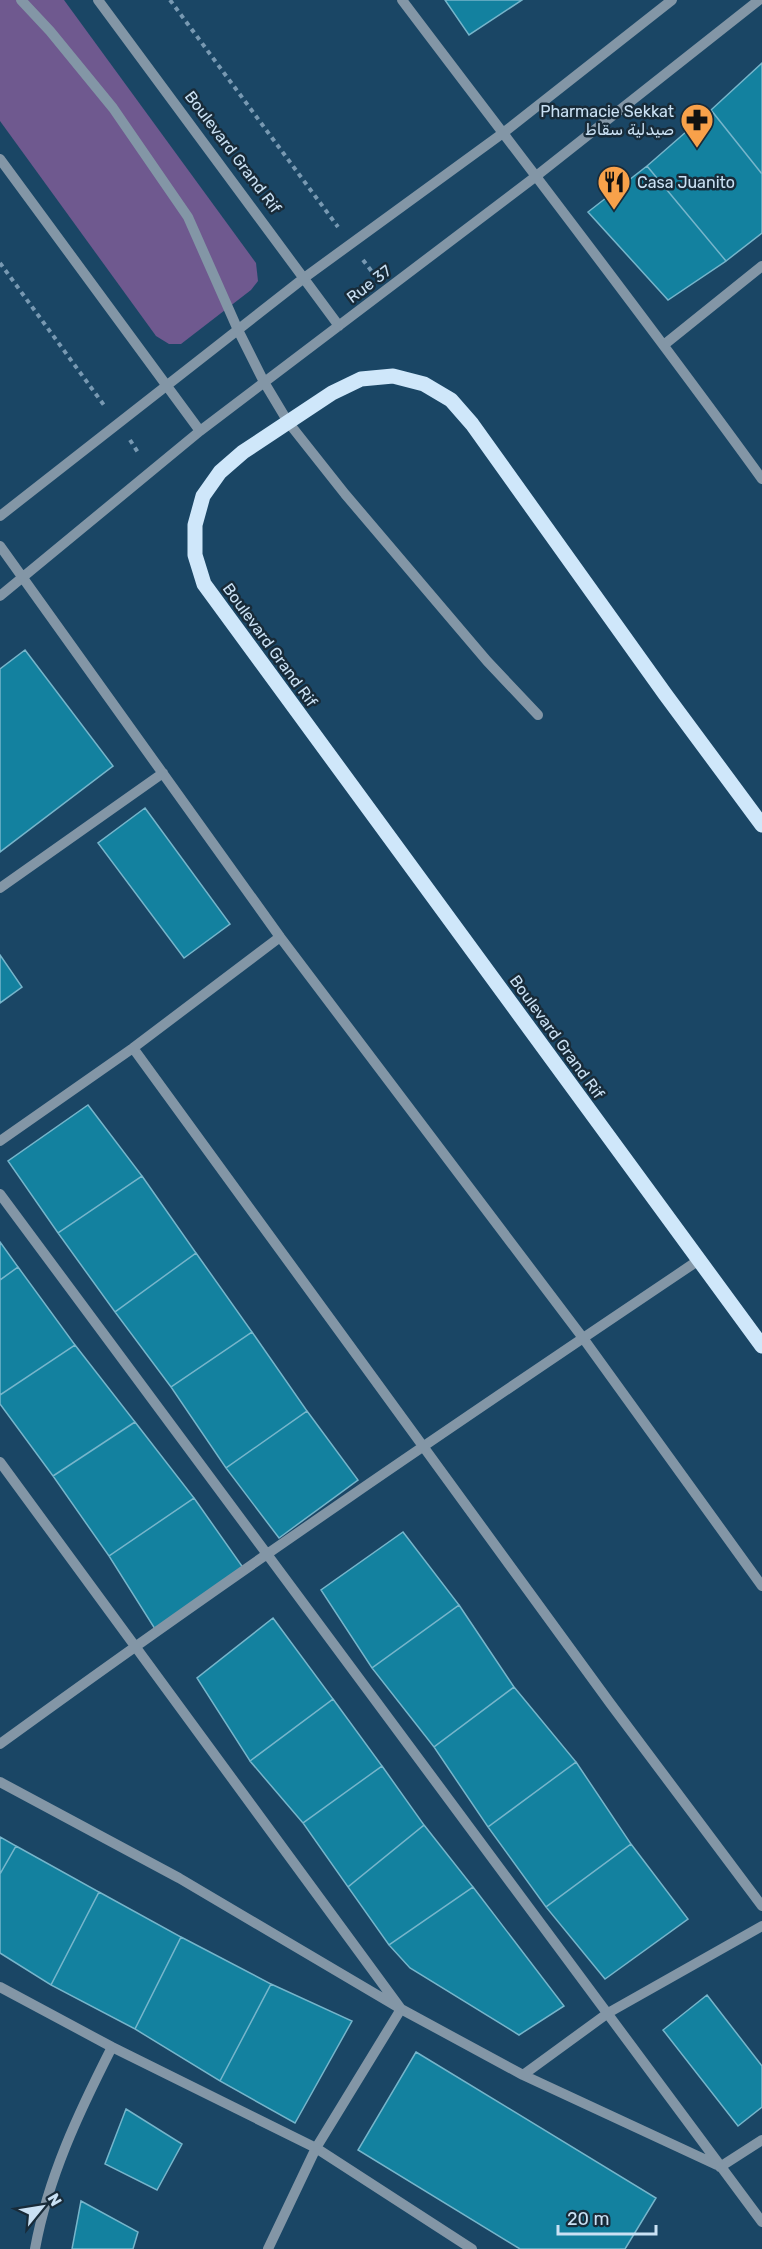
<svg xmlns="http://www.w3.org/2000/svg" width="762" height="2249" font-family="Rubik,'Noto Sans Arabic',sans-serif">
	<style>
		.green { fill: #6f598f }
		.building { fill: #13819f; stroke: #76b5cb; stroke-width: 1.5 }
		.lines { fill: none; stroke-linecap: round; stroke-linejoin: round }
		.path { stroke: #7899b2; stroke-width: 4; stroke-dasharray: 4.5 4.5; stroke-linecap: butt }
		.minor { stroke: #8396a6; stroke-width: 10 }
		.major { stroke: #cfe7fa; stroke-width: 15 }
		.labels { text-anchor: middle; dominant-baseline: central; stroke-width: 5; stroke-linejoin: round; paint-order: stroke }
		.poi-label { font-size: 16px; fill: #cae1f4; stroke: #182b39; text-anchor: end }
		.street-label { font-size: 16px; fill: #cae1f4; stroke: #182b39 }
	</style>
	<rect width="100%" height="100%" fill="#1a4665"/>
	<!-- green -->
	<path class="green" d="M0,0H64L256,263L258,281L251,290L181,344H169L156,336L0,121Z"/>
	<!-- building -->
	<path class="building" d="M445,0H522L469,35Z
		M762,63V174L711,110Z
		M711,110L762,174V233L726,261L647,166Z
		M647,166L726,261L668,300L588,212Z
		M25,650L113,766L0,852V669Z
		M145,808L230,924L184,958L98,843Z
		M0,955L22,987L0,1003Z
		M88,1105L142,1176L58,1233L8,1161Z
		M142,1176L196,1253L115,1312L58,1233Z
		M0,1242L18,1267L0,1280Z
		M196,1253L252,1332L171,1387L115,1312Z
		M18,1267L75,1345L0,1395V1280Z
		M252,1332L307,1411L226,1468L171,1387Z
		M75,1345L135,1422L53,1476L0,1404V1395Z
		M307,1411L358,1480L279,1538L226,1468Z
		M135,1422L194,1498L109,1556L53,1476Z
		M194,1498L244,1569L155,1629L109,1556Z
		M403,1532L459,1605L372,1668L321,1590Z
		M459,1605L514,1687L434,1747L372,1668Z
		M273,1618L333,1699L250,1761L197,1678Z
		M514,1687L576,1762L488,1827L434,1747Z
		M333,1699L382,1766L303,1823L250,1761Z
		M576,1762L631,1844L546,1907L488,1827Z
		M382,1766L424,1825L348,1887L303,1823Z
		M424,1825L473,1887L389,1945L348,1887Z
		M0,1837L16,1846L0,1874Z
		M631,1844L688,1919L605,1979L546,1907Z
		M16,1846L99,1892L51,1985L0,1953V1874Z
		M473,1887L564,2006L519,2035L410,1968L389,1945Z
		M99,1892L181,1937L135,2029L51,1985Z
		M181,1937L271,1984L220,2081L135,2029Z
		M271,1984L352,2021L295,2123L220,2081Z
		M707,1995L762,2066V2107L738,2126L663,2030Z
		M416,2052L656,2198L625,2249H520L358,2150Z
		M126,2109L182,2144L157,2190L105,2164Z
		M81,2201L138,2232L133,2249H72Z"/>
	<g class="lines">
		<!-- path -->
		<path class="path" d="M170,0L338,227
			M363,260L373,273
			M0,263L106,408
			M130,440L139,454"/>
		<!-- minor -->
		<path class="minor" d="M21,0L50,31L113,108L188,217L238,330L264,382L288,422L345,494L487,661L538,715
			M98,0L339,326
			M402,0C522,159 645,317 762,479
			M0,159L200,431
			M665,344L762,266
			M0,516L304,278L503,133L672,0
			M0,546L280,937L583,1338L762,1586
			M0,596L200,431L535,177L759,0
			M0,888L163,773
			M133,1048L610,1703L762,1906
			M0,1141L133,1048L280,937
			M0,1194L762,2222
			M0,1462L401,2009L523,2075L717,2165
			M0,1744C229,1577 464,1418 699,1260
			M0,1782L179,1878L401,2009L316,2148L268,2249
			M0,1987L112,2047L316,2148L472,2249
			M523,2075L608,2013L762,1926
			M720,2167L762,2140
			M35,2249C48,2177 79,2112 112,2047"/>
		<!-- major -->
		<path class="major" d="M762,825L665,694L472,424L451,400L424,384L393,376L361,379L332,393L243,452L220,472L203,496L195,525V555L204,584L762,1346"/>
	</g>
	<!-- icons -->
	<defs>
		<g id="pharmacy-pin" transform="scale(1.725)"><path d="M0 17L-7.5 6A9.5 9.5 0 1 1 7.5 6Z" fill="#f8a14a" stroke="#182b39"/><path d="M-2-6h4v4h4v4h-4v4h-4v-4h-4v-4h4Z" fill="#111"/></g>
		<g id="restaurant-pin" transform="scale(1.725)"><path d="M0 17L-7.5 6A9.5 9.5 0 1 1 7.5 6Z" fill="#f8a14a" stroke="#182b39"/><path d="M-5-6h1v4h1v-4h1v4h1v-4h1v5L-1.5 .5V6h-2V.5L-5-1ZM5-6V6H3V1.5H1.5Q1.5-4 5-6Z" fill="#111"/></g>
	</defs>
	<g fill-rule="evenodd">
		<use href="#pharmacy-pin" x="697" y="120"/>
		<use href="#restaurant-pin" x="614" y="182"/>
	</g>
	<g class="labels">
		<!-- poi labels -->
		<g class="poi-label">
			<text x="674" y="111">Pharmacie Sekkat<tspan x="674" dy="18">صيدلية سقاط</tspan></text>
			<text x="637" y="182" text-anchor="start">Casa Juanito</text>
		</g>
		<!-- street labels -->
		<g class="street-label">
			<text transform="translate(233 152) rotate(53)">Boulevard Grand Rif</text>
			<text transform="translate(369 284) rotate(-37)">Rue 37</text>
			<text transform="translate(270 645) rotate(54)">Boulevard Grand Rif</text>
			<text transform="translate(557 1037) rotate(54)">Boulevard Grand Rif</text>
		</g>
	</g>
	<!-- north arrow -->
	<g transform="translate(42 2207) rotate(60)" stroke="#182b39" stroke-width="4.5" paint-order="stroke">
	<path d="M0-4.5L10 22L0 15L-10 22Z" fill="#cae1f4"/>
	<text y="-9" font-size="16" font-weight="bold" text-anchor="middle" fill="#cae1f4">N</text>
	</g>
	<!-- scale -->
	<path d="M558 2225v9h98v-9" fill="none" stroke="#cae1f4" stroke-width="3"/>
	<text x="567" y="2225" font-size="18" fill="#cae1f4" stroke="#182b39" stroke-width="4.5" paint-order="stroke">20 m</text>
</svg>
